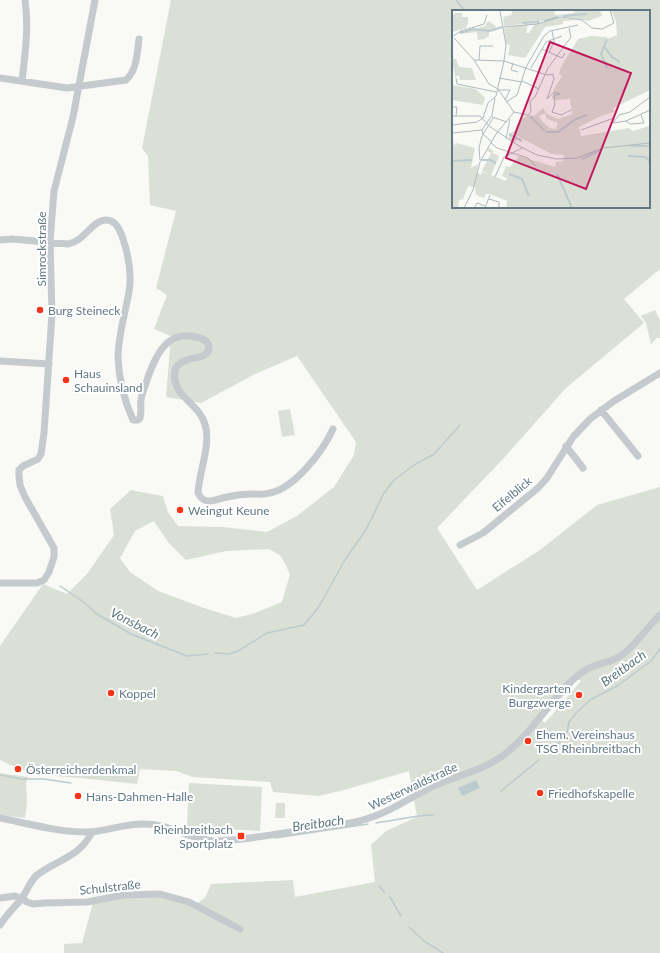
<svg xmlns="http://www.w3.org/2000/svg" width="660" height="953" font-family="Lato,sans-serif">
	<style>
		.green { fill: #dae0d5; fill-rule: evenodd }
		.water { fill: #bccbce }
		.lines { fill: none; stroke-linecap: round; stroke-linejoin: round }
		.stream { stroke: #bccbce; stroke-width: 1.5 }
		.minor { stroke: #c4cacd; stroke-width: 7 }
		.poi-dot { fill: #f63419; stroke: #fff; stroke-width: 1.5 }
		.labels { text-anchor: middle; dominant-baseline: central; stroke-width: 4; stroke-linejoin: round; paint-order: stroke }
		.street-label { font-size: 12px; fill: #617985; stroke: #fff }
		.poi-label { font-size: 12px; fill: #617985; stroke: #fff; text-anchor: start }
		.water-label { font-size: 13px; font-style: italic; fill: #5c787e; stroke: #fff }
		.inset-river { fill: none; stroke: #bccbce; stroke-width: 2 }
		.inset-road { fill: none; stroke: #aebabf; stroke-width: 1 }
		.view { fill: #c2185b; fill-opacity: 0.15; stroke: #c2185b; stroke-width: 2 }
		.inset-edge { fill: none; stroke: #617985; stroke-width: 2 }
	</style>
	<rect width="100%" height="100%" fill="#f9f9f6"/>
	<!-- green -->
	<path class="green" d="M171,0H660V269L624,299L644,323L566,388L502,460L437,528L477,590L540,550L597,505L660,487V953H64V944L82,943L93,903L123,897H161L194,905L205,898L211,884L293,880L295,897L375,882L371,845L386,831L417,817L409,771L344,790L319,796L273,792L270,782L193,777L176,771L140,769L137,784C118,782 100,780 81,778C53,776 25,774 0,760V646L43,584L67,594L87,574L114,535L110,509L131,490L163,496L168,512L178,526L223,527L267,532L297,516L334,487L354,455L356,442L297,356L255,374L201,403L166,397L171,336L154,329L167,295L156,288L176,211L150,205L148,156L142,148ZM453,11H649V207H453ZM154,521L168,542L186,560L226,551L269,549L281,556L290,574L282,602L255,613L236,618L204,608L158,591L130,572L120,558L135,531ZM578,679L581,681L545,723L542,720Z
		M655,310L660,320V338H657L651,344L646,323L641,316Z
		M290,409L295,435L282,437L278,411Z
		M0,773L28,777L26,784L27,803L25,818L0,815Z
		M189,783L262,787L260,831L187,827Z
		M276,803H285V818H275Z"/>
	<!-- water -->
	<path class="water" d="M476,780L480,788L462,796L458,788Z"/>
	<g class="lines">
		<!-- stream -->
		<path class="stream" d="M456,0L465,11
			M60,586L81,600L97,614L131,634L187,656L208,654
			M215,653L229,654L238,651L267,633L304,625L318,608L346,558L366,530L384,493L394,480L414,465L434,454L460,425
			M551,752L567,733L569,722L578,711L590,700L617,686L651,661L660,649
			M0,775L22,779H44L71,783
			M501,791L539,760
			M376,823C395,821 413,815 433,815
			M275,838L368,824
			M379,886L385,893
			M390,897L401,916
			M409,927L424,941L443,953"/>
		<!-- minor -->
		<path class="minor" d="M0,78L67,88L126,80C137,70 137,54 139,39
			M22,81C25,54 29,27 25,0
			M0,240L12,239L68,244C85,241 92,220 106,220C115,220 119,228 122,236C128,253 132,274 129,292C125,314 118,336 118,358C119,380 124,400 133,420H138L140,418C142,412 140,406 141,400C142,392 146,385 148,377C156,355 167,330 196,337C202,338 208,340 209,347C210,365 170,350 175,380C177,395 192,402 200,414C216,437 199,468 198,493C205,507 215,499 227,497C235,495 244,494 252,494C258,494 264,495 270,493C295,488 323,451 333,429
			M0,361L49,364
			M601,410L638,456
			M566,446L583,468
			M460,545L483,533L538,488L547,478L573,437L590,419L614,401L660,373
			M0,583H37L44,580L49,572L54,557V548L25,497L20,485L19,476V470L23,466L38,459L41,454L44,433L52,314L50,242L54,191L73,117L95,0
			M0,818C30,824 61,833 91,832C110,830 127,823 146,824C169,824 191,840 214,841C240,841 273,834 299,831C324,827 351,825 375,816C397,808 417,793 438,784C460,775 486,769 505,754C534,732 553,694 581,673C591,664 607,664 619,657C632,650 648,626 660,615
			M0,898L15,896L22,898L27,902L33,904L45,903L87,902L124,895L160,894L189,902L240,929
			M0,925C6,915 15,907 22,898C27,891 30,881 37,875C58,859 79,858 92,832"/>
	</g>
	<!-- markers -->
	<g class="poi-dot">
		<circle cx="40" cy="310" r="4"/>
		<circle cx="66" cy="380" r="4"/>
		<circle cx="180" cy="510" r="4"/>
		<circle cx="111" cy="693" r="4"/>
		<circle cx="579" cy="695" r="4"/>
		<circle cx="528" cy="741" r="4"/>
		<circle cx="18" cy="769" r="4"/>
		<circle cx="540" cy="793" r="4"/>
		<circle cx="78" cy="796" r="4"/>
		<rect x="237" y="832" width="8" height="8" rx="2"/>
	</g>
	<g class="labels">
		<!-- street labels -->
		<g class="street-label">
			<text transform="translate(41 249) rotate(-90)">Simrockstraße</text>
			<text transform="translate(512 494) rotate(-40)">Eifelblick</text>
			<text transform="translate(413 786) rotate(-25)">Westerwaldstraße</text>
			<text transform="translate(110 887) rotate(-6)">Schulstraße</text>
		</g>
		<!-- poi labels -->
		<g class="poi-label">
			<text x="48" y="310">Burg Steineck</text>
			<text x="74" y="373">Haus<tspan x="74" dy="14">Schauinsland</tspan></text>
			<text x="188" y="510">Weingut Keune</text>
			<text x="571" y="688" text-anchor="end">Kindergarten<tspan x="571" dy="14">Burgzwerge</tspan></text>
			<text x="119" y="693">Koppel</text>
			<text x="536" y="734">Ehem. Vereinshaus<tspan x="536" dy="14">TSG Rheinbreitbach</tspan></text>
			<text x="26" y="769">Österreicherdenkmal</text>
			<text x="548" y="793">Friedhofskapelle</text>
			<text x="86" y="796">Hans-Dahmen-Halle</text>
			<text x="233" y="829" text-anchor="end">Rheinbreitbach<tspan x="233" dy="14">Sportplatz</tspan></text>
		</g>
		<!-- water labels -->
		<g class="water-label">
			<text transform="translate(135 623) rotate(27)">Vonsbach</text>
			<text transform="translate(623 668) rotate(-36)">Breitbach</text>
			<text transform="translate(318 823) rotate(-8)">Breitbach</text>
		</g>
	</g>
	<!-- overview -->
	<g transform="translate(452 10)">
		<rect width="198" height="198" fill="#f9f9f6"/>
		<path d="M61,0H102L103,5L116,4L123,2L122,0H143L149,2L150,6L136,11L110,6L82,13L52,16L51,7L59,5ZM159,0H198V80L161,98L163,104L162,102L149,106L127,117L129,126L177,118L181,121L197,116L198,108V198H54L55,191L38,184H34L32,188L24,185L23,177L16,176L11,189L7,190L6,198H0V130L3,136L4,133L23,138L19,158L26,154L25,163L29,165L30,162L38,165L30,161L39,143L35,141L37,138L41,141V143L47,146L39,165L54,171L55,168L50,166L54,156L58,157L67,146L103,157L104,152L111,151L112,145L100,144L61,124L59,125L65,128L63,133L57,130V124L62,121L67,111L76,105L82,106L91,98L95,104L106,109L120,104L118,89L104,90L100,88L102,79L110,66L107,64L109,57L126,29L139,26L155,27V29L165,25L164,11ZM93,103L95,109L106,113L104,119L98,118L90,111L87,106ZM5,3H10V7H16V13L14,18L0,22V5ZM109,8L125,10L111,11V14L93,17L73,48L56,45L58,35L54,34L52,18L76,14L74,23H77L83,14ZM36,11L44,16L43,19L37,21V26L32,29L26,30L25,22L6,24L33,16ZM0,49H4L7,57L20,58L24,70H8L7,65L3,67ZM0,75L24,79L33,88L31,95L0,90Z" fill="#dae0d5" fill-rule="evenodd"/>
		<path class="inset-river" d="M111,6L135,4M92,11L106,7M70,13L87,12M8,23L21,19L38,21L50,17M155,29L149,44L155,58M152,36L160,47L168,52M78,106L93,121M94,122H106L124,109L135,105M57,124L70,131M179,136H198M176,146L193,147L197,150L198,155M130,149L150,139M30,150H38L44,153M0,151L20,150M57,164L70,169L77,186M105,164L120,198"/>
		<path class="inset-road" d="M51,17L85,14L109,7L130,10L140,18L150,19L162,13L158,0M1,26L9,21L32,14L35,5M2,28L22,50L37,74L46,79L62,102M90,39L110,48L113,43M97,43L102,31L100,21M22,50L52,51L95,65L101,64L102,69L95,89L102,82L108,84L102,85L103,94L100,102L109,105L119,100M27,50L28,36H41M61,53L59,60L66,62M79,58L94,32L110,26M4,68L5,74L44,82M47,68L70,72M70,71L87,79M46,80H58L53,90M198,87L178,102L167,105L161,113L174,111L198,100M54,92L65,85L74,57L92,26L98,21L126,15M0,97H5L4,106M62,102L76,105L79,102L78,91L83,87L96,58L119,27L117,18M0,106H28L37,116L67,136L85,145L105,149L125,148L151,138L198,133M40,107L55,112M31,108L36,93L44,86L52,51L54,35L48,1M174,111L178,114L192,113L189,105M0,115L25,112L31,108M129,120L162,108M0,123L30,120M54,129L58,109M40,132L31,124L30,120L40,105L43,88M39,133L45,138L76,148L84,156M28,150L27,138L30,126L41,108M43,167L52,147L70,138M37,189L47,192V198M12,198L21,180L28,152L44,124L62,102M22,198L25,193L33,196M33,198L38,185"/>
		<path class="view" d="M98,32L179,63L134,179L54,148Z"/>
		<rect width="198" height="198" class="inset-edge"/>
	</g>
</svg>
